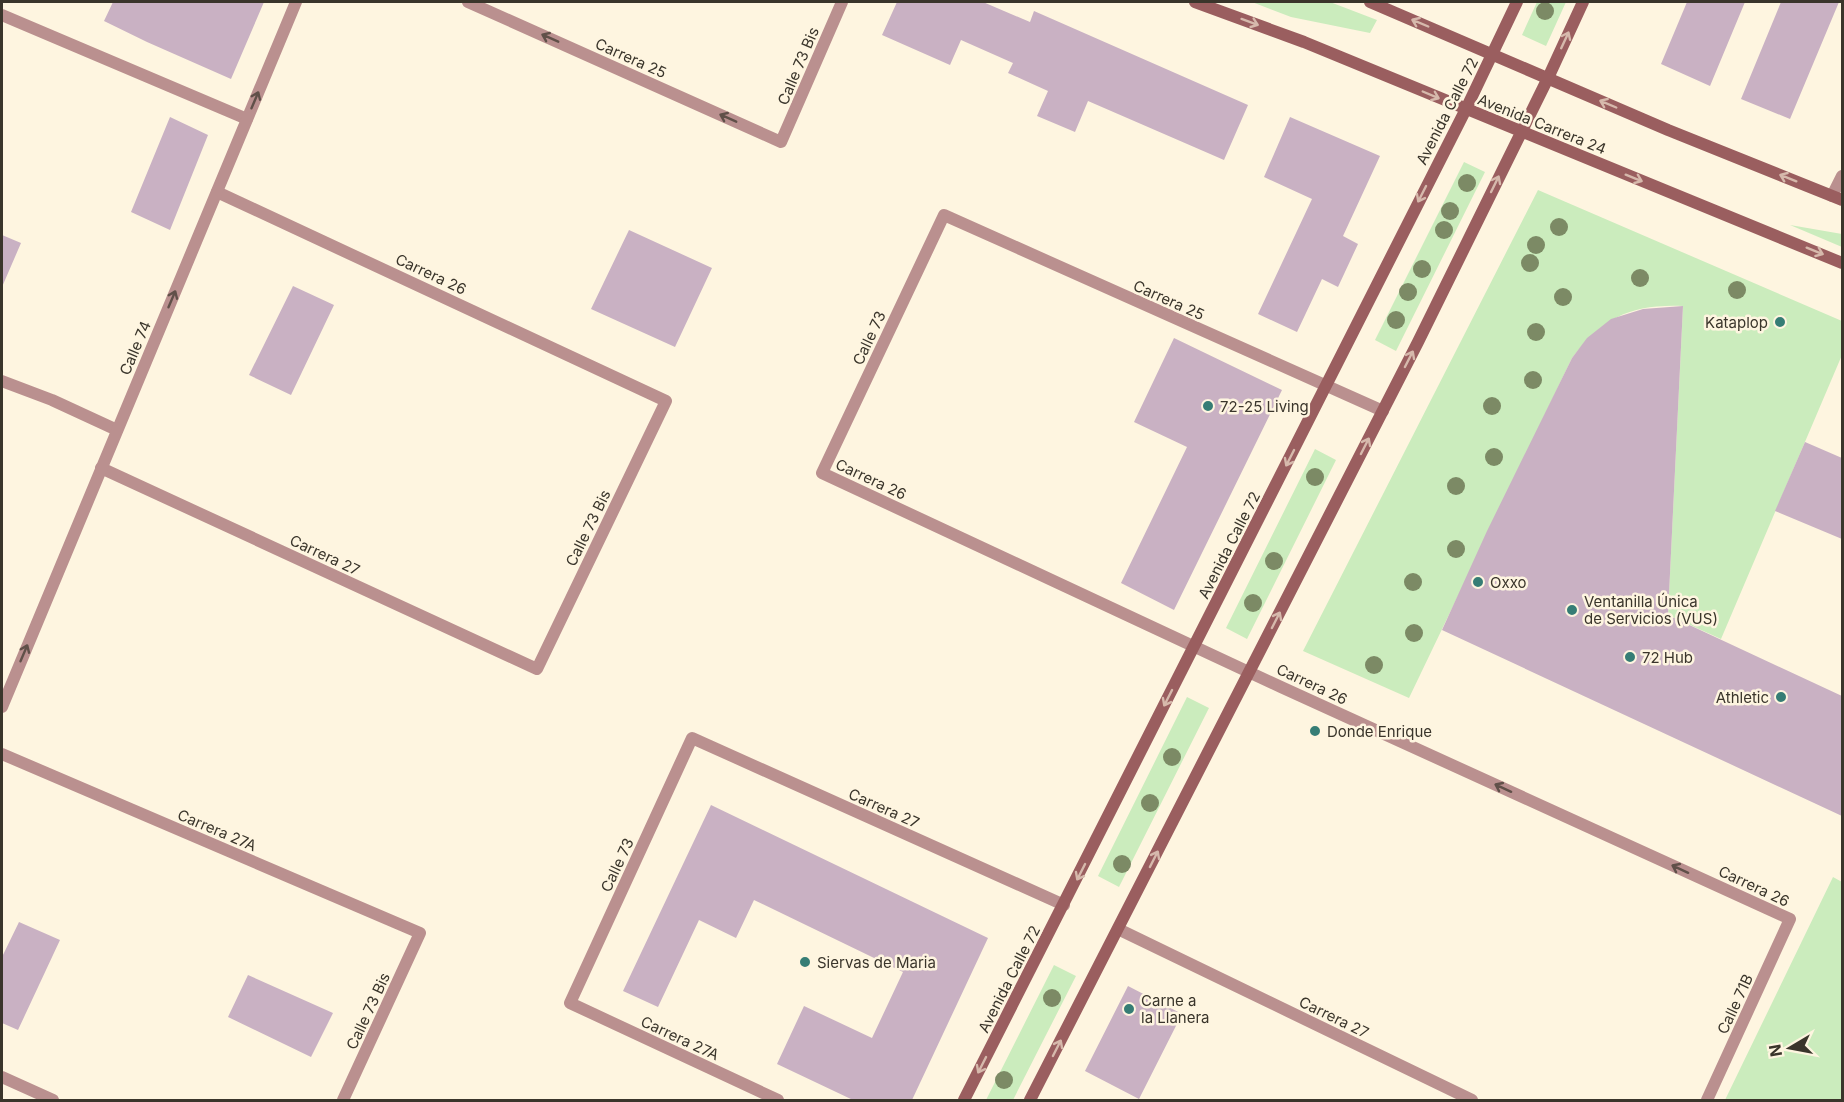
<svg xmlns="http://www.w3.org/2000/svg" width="1844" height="1102" font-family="Inter,sans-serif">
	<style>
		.green { fill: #cbecbd }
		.building { fill: #c9b1c3 }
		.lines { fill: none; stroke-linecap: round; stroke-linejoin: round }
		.service { stroke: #ba908f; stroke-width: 12 }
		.minor { stroke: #ba908f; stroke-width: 12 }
		.tertiary { stroke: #ba908f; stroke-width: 12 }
		.secondary { stroke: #9a5e5f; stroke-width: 12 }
		.tree { fill: #7c8a65 }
		.oneway { stroke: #d6b9ac }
		.oneway2 { stroke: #605049 }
		.poi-dot { fill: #367d75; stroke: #fef5e0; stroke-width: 2 }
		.labels { text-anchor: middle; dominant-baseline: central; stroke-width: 5; stroke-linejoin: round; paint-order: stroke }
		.street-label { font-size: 15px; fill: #3a352b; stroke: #fef5e0 }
		.poi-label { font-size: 15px; fill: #3a352b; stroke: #fef5e0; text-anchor: start }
	</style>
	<rect width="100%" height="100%" fill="#fef5e0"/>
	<!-- green -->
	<path class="green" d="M1252,2H1330L1377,20L1370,33L1291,17Z
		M1537,2H1566L1546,46L1522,35Z
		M1464,162L1485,172L1396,351L1375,340Z
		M1538,190L1842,321V355L1721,639L1668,615L1683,306C1631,304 1604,317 1572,358L1409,698L1303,651Z
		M1790,225L1842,234V247Z
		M1315,449L1336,460L1247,639L1226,628Z
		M1187,697L1209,708L1119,887L1098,876Z
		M1833,877L1842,882V1100H1725Z
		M1054,965L1076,976L1013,1100H986Z"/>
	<!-- building -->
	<path class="building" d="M113,2H264L231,79L147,42L104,21Z
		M897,2H983L1030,22L1034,11L1248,105L1224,160L1088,101L1075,132L1037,116L1048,91L1008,73L1013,63L961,40L950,65L882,35Z
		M1687,2H1745L1710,86L1661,64Z
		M1781,2H1839L1790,119L1741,99Z
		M170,117L208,135L170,230L131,212Z
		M1290,117L1380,156L1343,236L1358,244L1338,287L1322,279L1297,332L1258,314L1312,199L1264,177Z
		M629,230L712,268L675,347L591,309Z
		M2,235L21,243L2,287Z
		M293,286L334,305L291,395L249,375Z
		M1683,306L1668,615L1842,696V816L1442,630L1487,531L1572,358L1587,338L1611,319L1643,309Z
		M1174,338L1282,390L1174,610L1121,583L1187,447L1134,422Z
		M1805,442L1842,458V539L1775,511Z
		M711,805L988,938L912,1100H853L777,1064L804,1006L872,1038L903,972L754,900L736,938L699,920L658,1007L623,991Z
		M19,922L60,940L18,1030L2,1023V957Z
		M248,975L333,1013L311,1057L228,1017Z
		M1128,986L1182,1014L1139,1099L1085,1071Z"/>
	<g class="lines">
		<!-- service -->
		<path class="service" d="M1832,196L1842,176"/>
		<!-- minor -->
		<path class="minor" d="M468,2L781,142L842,2
			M2,15L247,119
			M2,381L52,400L117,430
			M1383,411L944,215L822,473L1281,687L1790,919L1707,1100
			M101,468L537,669L666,401L217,192
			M2,754L420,933L343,1100
			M1118,929L1472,1100
			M2,1077L53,1100
			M778,1100L570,1003L692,738L1064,905"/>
		<!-- tertiary -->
		<path class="tertiary" d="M2,707L296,2"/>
		<!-- secondary -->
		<path class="secondary" d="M1195,2L1304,42L1842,263
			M1370,2L1668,130L1842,200
			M964,1100L1466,109L1517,2
			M1030,1100L1418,342L1548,78L1583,2"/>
	</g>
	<!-- trees -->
	<g class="tree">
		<circle cx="1545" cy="11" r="9"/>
		<circle cx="1467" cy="183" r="9"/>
		<circle cx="1450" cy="211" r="9"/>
		<circle cx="1559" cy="227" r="9"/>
		<circle cx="1444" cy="230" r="9"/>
		<circle cx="1536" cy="245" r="9"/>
		<circle cx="1530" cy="263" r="9"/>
		<circle cx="1422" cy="269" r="9"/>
		<circle cx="1640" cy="278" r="9"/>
		<circle cx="1737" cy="290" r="9"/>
		<circle cx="1408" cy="292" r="9"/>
		<circle cx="1563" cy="297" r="9"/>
		<circle cx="1396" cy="320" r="9"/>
		<circle cx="1536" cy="332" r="9"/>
		<circle cx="1533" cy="380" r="9"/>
		<circle cx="1492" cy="406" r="9"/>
		<circle cx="1494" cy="457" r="9"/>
		<circle cx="1315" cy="477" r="9"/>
		<circle cx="1456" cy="486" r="9"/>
		<circle cx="1456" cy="549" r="9"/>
		<circle cx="1274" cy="561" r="9"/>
		<circle cx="1413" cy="582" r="9"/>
		<circle cx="1253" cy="603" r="9"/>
		<circle cx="1414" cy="633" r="9"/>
		<circle cx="1374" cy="665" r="9"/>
		<circle cx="1172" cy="757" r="9"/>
		<circle cx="1150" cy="803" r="9"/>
		<circle cx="1122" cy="864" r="9"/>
		<circle cx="1052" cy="998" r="9"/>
		<circle cx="1004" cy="1080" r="9"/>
	</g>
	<!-- one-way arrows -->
	<defs><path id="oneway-shaft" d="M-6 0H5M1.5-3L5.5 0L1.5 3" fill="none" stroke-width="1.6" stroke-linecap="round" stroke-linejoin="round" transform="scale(1.5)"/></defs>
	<g class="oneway">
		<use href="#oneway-shaft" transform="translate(1250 22) rotate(20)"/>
		<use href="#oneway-shaft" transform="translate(1420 23) rotate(-157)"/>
		<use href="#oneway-shaft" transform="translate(1565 40) rotate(-65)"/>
		<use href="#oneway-shaft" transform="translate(1431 95) rotate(23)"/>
		<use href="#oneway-shaft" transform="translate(1608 104) rotate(-157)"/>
		<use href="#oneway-shaft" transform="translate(1634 178) rotate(22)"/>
		<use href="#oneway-shaft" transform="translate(1788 178) rotate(-158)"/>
		<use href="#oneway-shaft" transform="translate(1495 184) rotate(-64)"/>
		<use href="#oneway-shaft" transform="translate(1422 194) rotate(117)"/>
		<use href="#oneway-shaft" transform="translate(1815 251) rotate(22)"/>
		<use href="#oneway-shaft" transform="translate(1409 359) rotate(-63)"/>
		<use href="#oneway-shaft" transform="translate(1365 446) rotate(-63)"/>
		<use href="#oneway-shaft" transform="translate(1290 458) rotate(117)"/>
		<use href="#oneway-shaft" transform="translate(1276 620) rotate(-63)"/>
		<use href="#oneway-shaft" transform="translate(1168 698) rotate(117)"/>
		<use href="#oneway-shaft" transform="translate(1154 859) rotate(-63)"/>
		<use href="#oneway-shaft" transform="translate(1081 872) rotate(117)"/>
		<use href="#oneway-shaft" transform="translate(1057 1048) rotate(-63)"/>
		<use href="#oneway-shaft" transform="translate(982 1065) rotate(117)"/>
	</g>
	<g class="oneway2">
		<use href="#oneway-shaft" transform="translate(550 38) rotate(-156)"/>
		<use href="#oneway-shaft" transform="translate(255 100) rotate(-67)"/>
		<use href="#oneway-shaft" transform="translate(728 118) rotate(-156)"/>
		<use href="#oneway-shaft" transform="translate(172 299) rotate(-67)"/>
		<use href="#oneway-shaft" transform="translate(24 653) rotate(-67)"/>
		<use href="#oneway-shaft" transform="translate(1503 788) rotate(-155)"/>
		<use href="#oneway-shaft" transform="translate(1680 869) rotate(-155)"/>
	</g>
	<!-- markers -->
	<g class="poi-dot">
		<circle cx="1780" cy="322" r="6"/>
		<circle cx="1208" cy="406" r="6"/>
		<circle cx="1478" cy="582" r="6"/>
		<circle cx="1572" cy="610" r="6"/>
		<circle cx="1630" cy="657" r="6"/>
		<circle cx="1781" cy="697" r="6"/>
		<circle cx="1315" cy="731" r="6"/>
		<circle cx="805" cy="962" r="6"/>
		<circle cx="1129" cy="1009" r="6"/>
	</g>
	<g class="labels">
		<!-- street labels -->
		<g class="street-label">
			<text transform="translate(631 58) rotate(24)">Carrera 25</text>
			<text transform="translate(798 66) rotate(-67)">Calle 73 Bis</text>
			<text transform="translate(1447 111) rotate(-63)">Avenida Calle 72</text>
			<text transform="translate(1542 124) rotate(22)">Avenida Carrera 24</text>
			<text transform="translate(431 274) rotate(25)">Carrera 26</text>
			<text transform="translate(1169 300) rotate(24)">Carrera 25</text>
			<text transform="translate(869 338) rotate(-65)">Calle 73</text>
			<text transform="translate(135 348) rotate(-67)">Calle 74</text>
			<text transform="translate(871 479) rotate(25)">Carrera 26</text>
			<text transform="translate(588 528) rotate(-64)">Calle 73 Bis</text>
			<text transform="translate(1229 545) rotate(-63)">Avenida Calle 72</text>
			<text transform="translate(325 555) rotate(25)">Carrera 27</text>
			<text transform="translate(1312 684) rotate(25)">Carrera 26</text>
			<text transform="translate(884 808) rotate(24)">Carrera 27</text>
			<text transform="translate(217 830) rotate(23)">Carrera 27A</text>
			<text transform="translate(617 865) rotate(-65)">Calle 73</text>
			<text transform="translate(1754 886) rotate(25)">Carrera 26</text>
			<text transform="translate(1009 979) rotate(-63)">Avenida Calle 72</text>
			<text transform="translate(1735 1004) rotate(-65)">Calle 71B</text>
			<text transform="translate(368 1011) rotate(-65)">Calle 73 Bis</text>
			<text transform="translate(1334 1017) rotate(26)">Carrera 27</text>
			<text transform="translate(680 1038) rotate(25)">Carrera 27A</text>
		</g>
		<!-- poi labels -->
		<g class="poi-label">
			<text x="1768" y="322" text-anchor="end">Kataplop</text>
			<text x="1220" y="406">72-25 Living</text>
			<text x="1490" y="582">Oxxo</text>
			<text x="1584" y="601">Ventanilla Única<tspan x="1584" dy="17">de Servicios (VUS)</tspan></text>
			<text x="1642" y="657">72 Hub</text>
			<text x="1769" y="697" text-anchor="end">Athletic</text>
			<text x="1327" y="731">Donde Enrique</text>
			<text x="817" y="962">Siervas de Maria</text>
			<text x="1141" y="1000">Carne a<tspan x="1141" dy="17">la Llanera</tspan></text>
		</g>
	</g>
	<!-- border -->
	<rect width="1844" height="1102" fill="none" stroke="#3a352b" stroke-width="6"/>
	<!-- north arrow -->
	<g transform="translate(1790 1048) rotate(260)" stroke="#fef5e0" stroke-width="4.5" paint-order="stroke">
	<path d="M0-4.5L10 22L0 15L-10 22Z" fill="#3a352b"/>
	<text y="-9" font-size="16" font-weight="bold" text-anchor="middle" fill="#3a352b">N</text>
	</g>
</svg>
